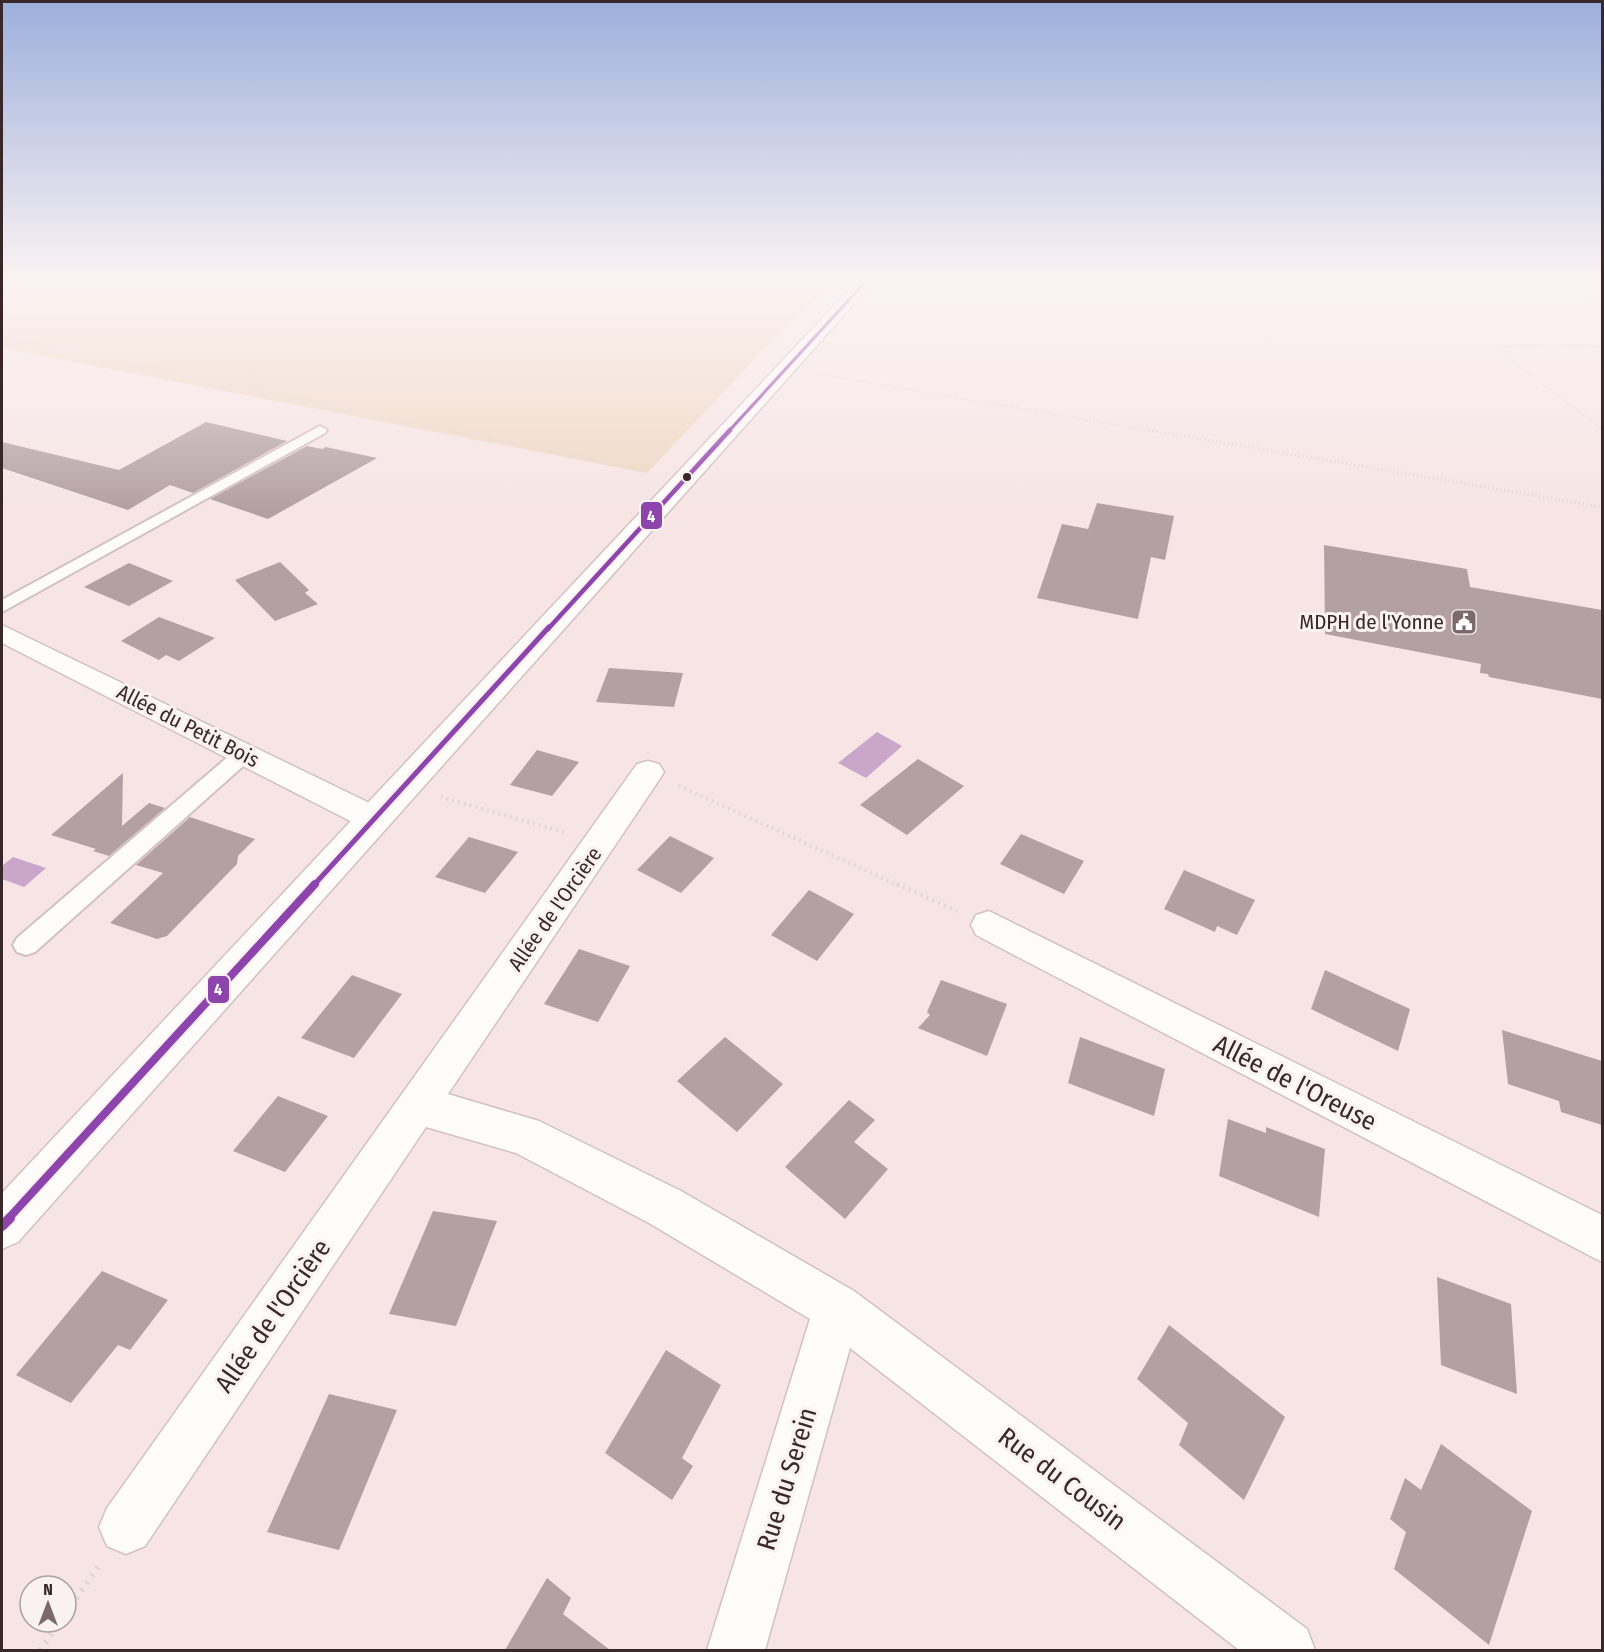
<svg xmlns="http://www.w3.org/2000/svg" width="1604" height="1652" font-family="'Fira Sans Condensed',sans-serif">
	<style>
		.green { fill: #f0d8c4 }
		.water { fill: #caa7ca }
		.building { fill: #b3a0a5 }
		.lines { fill: none; stroke-linecap: round; stroke-linejoin: round }
		.service-casing { stroke: #d1c1c1; stroke-width: 4 }
		.minor-casing { stroke: #d1c1c1; stroke-width: 3 }
		.secondary-casing { stroke: #d1c1c1; stroke-width: 3 }
		.path-far4 { stroke: #dbd5d5; stroke-width: 2; stroke-dasharray: 1 2; stroke-linecap: butt }
		.path-far3 { stroke: #dbd5d5; stroke-width: 3; stroke-dasharray: 1 3; stroke-linecap: butt }
		.path-far2 { stroke: #dbd5d5; stroke-width: 4; stroke-dasharray: 1.5 4.5; stroke-linecap: butt }
		.path-far1 { stroke: #dbd5d5; stroke-width: 4.5; stroke-dasharray: 1.5 5; stroke-linecap: butt }
		.path { stroke: #dbd5d5; stroke-width: 6; stroke-dasharray: 2 7; stroke-linecap: butt }
		.service { fill: #fefbfb; fill-rule: evenodd }
		.minor { fill: #fefbfb; fill-rule: evenodd }
		.secondary { fill: #fefbfb; fill-rule: evenodd }
		.bus-1-far4-casing { stroke: #faf1f1; stroke-width: 5 }
		.bus-1-far3-casing { stroke: #faf1f1; stroke-width: 8 }
		.bus-1-far2-casing { stroke: #faf1f1; stroke-width: 10 }
		.bus-1-far1-casing { stroke: #faf1f1; stroke-width: 12 }
		.bus-1-casing { stroke: #faf1f1; stroke-width: 14 }
		.bus-1-far4 { stroke: #8e44ad; stroke-width: 3 }
		.bus-1-far3 { stroke: #8e44ad; stroke-width: 4.5 }
		.bus-1-far2 { stroke: #8e44ad; stroke-width: 5 }
		.bus-1-far1 { stroke: #8e44ad; stroke-width: 8 }
		.bus-1 { stroke: #8e44ad; stroke-width: 10 }
		.bus-dot { fill: #382829; stroke: #faf1f1; stroke-width: 2 }
		.labels { text-anchor: middle; dominant-baseline: central; stroke-width: 6; stroke-linejoin: round; paint-order: stroke }
		.poi-label { font-size: 21px; fill: #382829; stroke: #faf1f1; text-anchor: end }
		.street-label { font-size: 21px; fill: #382829; stroke: #faf1f1 }
		.near-street-label { font-size: 26px; fill: #382829; stroke: #faf1f1 }
		.line-badge { stroke: #faf1f1; stroke-width: 2 }
		.badge-label { font-size: 16px; text-anchor: middle; font-weight: bold; fill: #fff }
	</style>
	<rect width="100%" height="100%" fill="#f7e5e5"/>
	<!-- green -->
	<path class="green" d="M2,279H838L767,346L647,473L2,348Z"/>
	<!-- water -->
	<path class="water" d="M877,732L902,746L866,778L838,763Z
		M13,857L46,868L24,887L2,879V866Z"/>
	<!-- building -->
	<path class="building" d="M206,422L287,441L193,493L170,485L128,510L2,468V442L119,470Z
		M307,446L322,449L326,447L377,458L268,519L210,499Z
		M1097,503L1174,516L1165,560L1151,557L1138,619L1037,598L1062,524L1088,529Z
		M1324,545L1467,569L1470,587L1602,610V699L1489,677L1488,674L1480,673L1481,664L1325,634Z
		M280,562L309,590L305,593L318,604L275,621L235,580Z
		M129,563L173,581L129,606L84,587Z
		M159,617L215,638L179,661L166,655L159,660L121,641Z
		M609,668L683,673L674,707L596,702Z
		M537,750L579,762L552,796L510,785Z
		M918,759L964,786L907,835L860,805Z
		M123,773L122,826L149,803L165,808L109,856L93,851L96,849L51,835Z
		M190,817L255,839L238,856L237,864L167,936L157,939L110,923L163,873L136,865Z
		M1021,834L1084,861L1064,894L1000,864Z
		M670,836L714,858L681,893L637,870Z
		M469,837L518,852L485,893L435,877Z
		M1184,870L1255,900L1237,935L1217,926L1215,932L1164,909Z
		M809,890L854,914L817,961L771,935Z
		M579,949L630,966L598,1022L544,1004Z
		M1325,970L1410,1009L1398,1051L1311,1009Z
		M352,975L402,994L354,1058L301,1038Z
		M941,980L1007,1004L987,1056L918,1028L930,1015L927,1012Z
		M1502,1030L1602,1061V1125L1561,1112L1559,1101L1508,1084Z
		M725,1037L783,1084L737,1132L677,1081Z
		M1080,1037L1165,1069L1154,1116L1068,1083Z
		M278,1096L328,1116L285,1172L233,1151Z
		M849,1100L875,1120L854,1142L888,1169L845,1219L785,1167Z
		M1228,1119L1266,1133V1127L1325,1149L1319,1217L1219,1176Z
		M433,1211L497,1221L456,1326L389,1314Z
		M102,1271L168,1300L130,1350L118,1345L71,1403L16,1375Z
		M1437,1277L1511,1304L1517,1394L1441,1365Z
		M1169,1325L1285,1417L1244,1500L1179,1445L1188,1423L1137,1379Z
		M666,1350L721,1385L682,1458L693,1466L672,1500L605,1453Z
		M329,1394L397,1410L339,1550L267,1532Z
		M1441,1444L1532,1511L1489,1645L1394,1569L1406,1532L1390,1519L1405,1478L1421,1490Z
		M547,1578L571,1598L563,1614L610,1650H505Z"/>
	<g class="lines">
		<!-- service casing -->
		<g class="service-casing">
			<path id="service" d="M320,426L327,430L325,433L2,612V600Z
				M244,747L251,749L254,754L251,759L35,952L26,955L17,952L13,945L17,938L237,749Z"/>
		</g>
		<!-- minor casing -->
		<g class="minor-casing">
			<path id="minor" d="M2,625L386,811L390,819L386,827L374,831L362,827L2,643Z
				M648,761L659,764L664,772L659,780L448,1094L539,1121L681,1191L854,1291L1307,1629L1315,1650H1239L850,1348L765,1650H707L810,1319L649,1223L516,1153L426,1127L145,1546L126,1554L107,1546L99,1527L107,1508L637,764Z
				M989,911L1602,1215V1262L976,935L971,925L976,915Z"/>
		</g>
		<!-- secondary casing -->
		<g class="secondary-casing">
			<path id="secondary" d="M859,279H876L18,1242L2,1249V1193Z"/>
		</g>
		<!-- path-far4 -->
		<path class="path-far4" d="M1569,279L1602,309
			M2,312L94,279
			M2,337L456,432
			M1602,346L1520,345L1496,349L1602,429
			M818,374L1158,432"/>
		<!-- path-far3 -->
		<path class="path-far3" d="M449,430L649,472
			M1149,430L1602,507"/>
		<!-- path-far2 -->
		<path class="path-far2" d="M679,786L900,886
			M441,797L564,832"/>
		<!-- path-far1 -->
		<path class="path-far1" d="M897,884L957,911"/>
		<!-- path -->
		<path class="path" d="M66,1613L100,1564
			M40,1650L60,1622"/>
		<!-- service -->
		<use href="#service" class="service"/>
		<!-- minor -->
		<use href="#minor" class="minor"/>
		<!-- secondary -->
		<use href="#secondary" class="secondary"/>
		<!-- bus-1-far4 casing -->
		<g class="bus-1-far4-casing">
			<path id="bus-1-far4" d="M728,432L868,279"/>
		</g>
		<!-- bus-1-far3 casing -->
		<g class="bus-1-far3-casing">
			<path id="bus-1-far3" d="M548,629L730,430"/>
		</g>
		<!-- bus-1-far2 casing -->
		<g class="bus-1-far2-casing">
			<path id="bus-1-far2" d="M313,886L549,627"/>
		</g>
		<!-- bus-1-far1 casing -->
		<g class="bus-1-far1-casing">
			<path id="bus-1-far1" d="M8,1219L315,884"/>
		</g>
		<!-- bus-1 casing -->
		<g class="bus-1-casing">
			<path id="bus-1" d="M2,1226L10,1218"/>
		</g>
		<!-- bus-1-far4 -->
		<use href="#bus-1-far4" class="bus-1-far4"/>
		<!-- bus-1-far3 -->
		<use href="#bus-1-far3" class="bus-1-far3"/>
		<!-- bus-1-far2 -->
		<use href="#bus-1-far2" class="bus-1-far2"/>
		<!-- bus-1-far1 -->
		<use href="#bus-1-far1" class="bus-1-far1"/>
		<!-- bus-1 -->
		<use href="#bus-1" class="bus-1"/>
	</g>
	<!-- sky -->
	<linearGradient id="sky" x2="0" y2="1"><stop stop-color="#9cafdc"/><stop offset="0.55" stop-color="#fbf3f3"/><stop offset="1" stop-color="#fbf3f3" stop-opacity="0"/></linearGradient>
	<rect width="1604" height="510" fill="url(#sky)"/>
	<!-- icons -->
	<defs>
		<g id="civic-square" transform="scale(1.35)"><rect x="-9" y="-9" width="18" height="18" rx="4" fill="#7b6a6b" stroke="#faf1f1"/><path d="M-.6-6.5H3V-4.5H.6V-3L4-1V1h2V6H-6V1h2V-1L-.6-3ZM-1.2 2.5V6h2.4V2.5Z" fill="#fff"/></g>
	</defs>
	<g fill-rule="evenodd">
		<use href="#civic-square" x="1464" y="622"/>
	</g>
	<!-- markers -->
	<circle class="bus-dot" cx="687" cy="477" r="5"/>
	<g class="labels">
		<!-- poi labels -->
		<g class="poi-label">
			<text x="1444" y="622">MDPH de l'Yonne</text>
		</g>
		<!-- street labels -->
		<g class="street-label">
			<text transform="translate(188 726) rotate(27)">Allée du Petit Bois</text>
			<text transform="translate(555 909) rotate(-55)">Allée de l'Orcière</text>
		</g>
		<!-- near-street labels -->
		<g class="near-street-label">
			<text transform="translate(1295 1083) rotate(27)">Allée de l'Oreuse</text>
			<text transform="translate(273 1316) rotate(-55)">Allée de l'Orcière</text>
			<text transform="translate(787 1479) rotate(-73)">Rue du Serein</text>
			<text transform="translate(1062 1479) rotate(37)">Rue du Cousin</text>
		</g>
	</g>
	<g class="line-badge">
		<rect x="640" y="501" width="23" height="29" rx="6" fill="#8e44ad"/>
		<rect x="207" y="975" width="23" height="29" rx="6" fill="#8e44ad"/>
	</g>
	<g class="badge-label">
		<text x="651" y="522">4</text>
		<text x="218" y="995">4</text>
	</g>
	<!-- border -->
	<rect width="1604" height="1652" fill="none" stroke="#382829" stroke-width="6"/>
	<!-- north arrow -->
	<g transform="translate(48 1604)"><circle r="28" fill="#faf1f1" stroke="#aca1a1" stroke-width="1.5"/>
	<path d="M0-4.5L10 22L0 15L-10 22Z" fill="#7b6a6b"/>
	<text y="-9" font-size="16" font-weight="bold" text-anchor="middle" fill="#382829">N</text>
	</g>
</svg>
